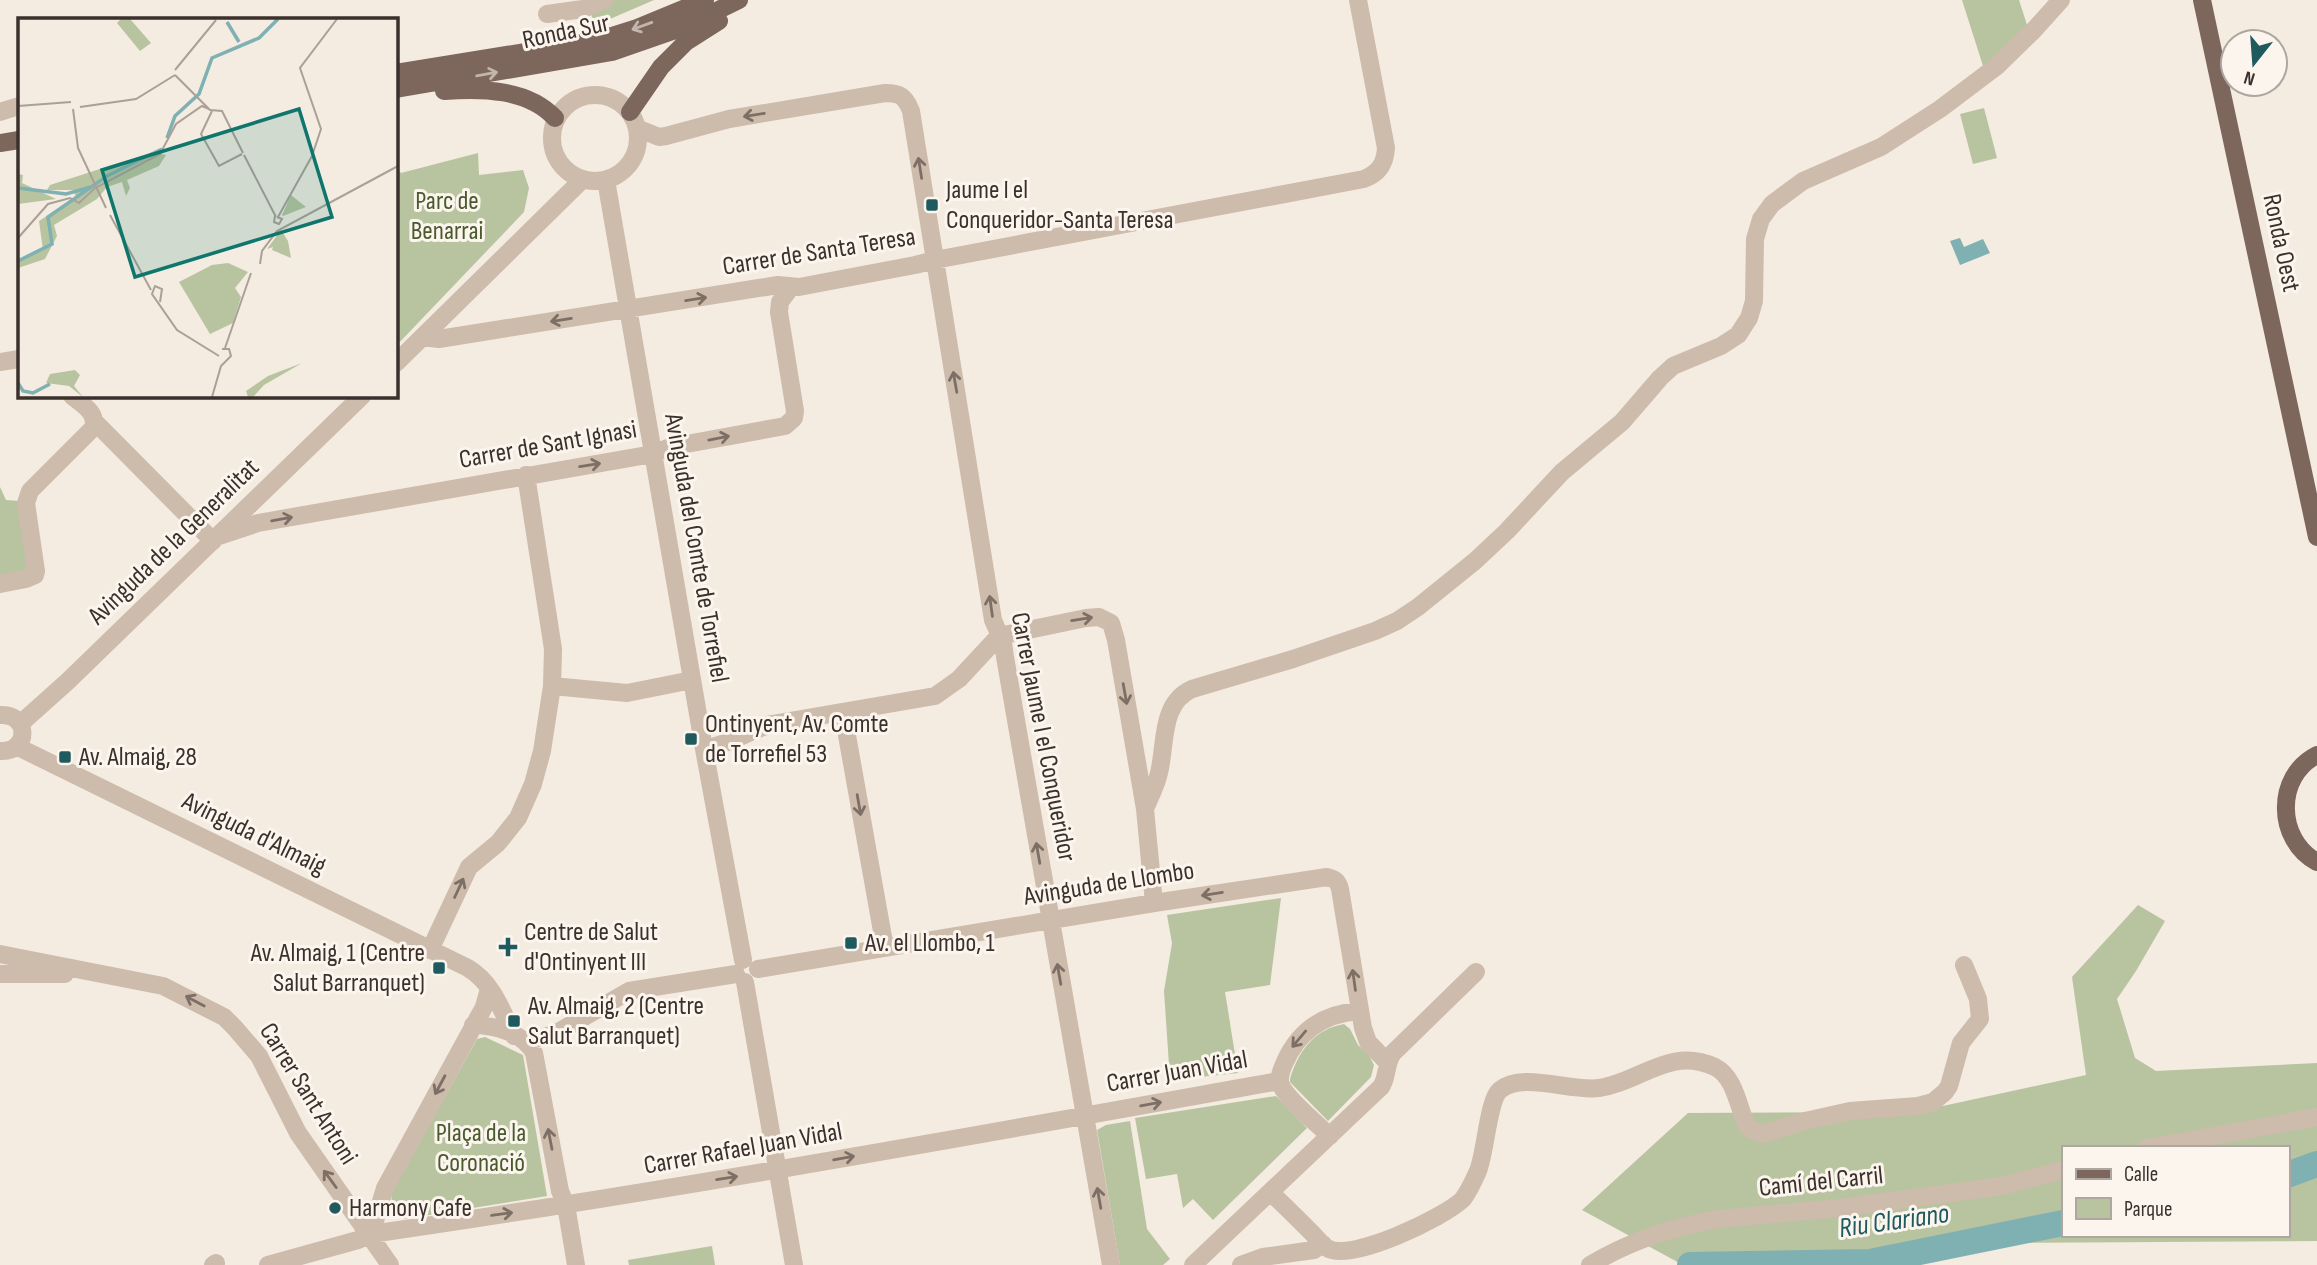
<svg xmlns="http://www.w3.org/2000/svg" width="2317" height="1265" font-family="'Sofia Sans Condensed',sans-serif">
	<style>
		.green { fill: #b8c4a0; fill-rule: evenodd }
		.water { fill: #7fb0b2 }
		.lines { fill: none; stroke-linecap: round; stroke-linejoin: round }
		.river { stroke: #7fb0b2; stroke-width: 26 }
		.minor { stroke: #cdbbac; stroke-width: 18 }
		.major { stroke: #7d675c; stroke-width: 18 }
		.oneway { stroke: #c2b5ac }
		.oneway2 { stroke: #7d6f65 }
		.poi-dot { fill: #1f5a5e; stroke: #fbf5ee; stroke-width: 2.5 }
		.labels { text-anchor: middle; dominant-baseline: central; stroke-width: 6; stroke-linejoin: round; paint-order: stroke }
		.street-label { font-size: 26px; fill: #3b302b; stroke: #fbf5ee }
		.poi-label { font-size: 26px; fill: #3b302b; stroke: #fbf5ee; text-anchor: start }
		.park-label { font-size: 26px; fill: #4a5a2e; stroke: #fbf5ee }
		.water-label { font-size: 28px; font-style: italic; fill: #1f5a5e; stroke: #fbf5ee }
		.inset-river { fill: none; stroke: #7fb0b2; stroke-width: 3.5 }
		.inset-road { fill: none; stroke: #aaa098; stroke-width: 2 }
		.view { fill: #0f766e; fill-opacity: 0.15; stroke: #0f766e; stroke-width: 3.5 }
		.inset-edge { fill: none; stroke: #3b302b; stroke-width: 3.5 }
	</style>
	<rect width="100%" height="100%" fill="#f4ebe1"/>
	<!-- green -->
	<path class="green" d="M584,0H654L596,25Z
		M1962,0H2019L2028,28L1984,69Z
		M1984,108L1997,158L1973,164L1960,114Z
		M478,153L479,175L523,170L529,188L524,212L396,346V166L401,173Z
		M0,487L6,500L20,501L28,567L24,574L0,577Z
		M1281,898L1270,985L1225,992L1238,1073L1170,1080L1164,991L1172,943L1167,915Z
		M2138,905L2165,921L2136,971L2117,999L2135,1058L2156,1071L2317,1063V1241L1998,1243L1840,1265H1683L1582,1210L1688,1113L1915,1112L2086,1075L2072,977ZM2063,1148H2287V1235H2063Z
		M1344,1024L1350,1029L1358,1045L1369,1055L1374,1065L1371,1077L1328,1121L1290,1082V1079C1298,1052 1314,1029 1344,1024Z
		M485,1037L523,1055L547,1196L404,1219L391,1209L392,1192L477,1039Z
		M1276,1096L1307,1128L1213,1220L1193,1199L1183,1208L1177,1174L1146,1179L1135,1118Z
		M1130,1121L1147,1229L1170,1259L1163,1265H1120L1097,1130L1106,1125Z
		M712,1246L715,1265H629L628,1260Z"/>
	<!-- water -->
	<path class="water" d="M1960,238L1964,247L1983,239L1990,253L1960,265L1950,241Z"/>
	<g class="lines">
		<!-- river -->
		<path class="river" d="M2287,1175L2317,1164
			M1690,1265L1870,1262L2063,1223"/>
		<!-- minor -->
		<path class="minor" d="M547,14L583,9L604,0
			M552 138a43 43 0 1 1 86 0a43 43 0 1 1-86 0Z
			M0,112L19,106
			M637,128L659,137L666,136L729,119L885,93C900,93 905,96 911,111L993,620L1003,643L1005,657L1111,1265
			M606,180L704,749L743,960
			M422,337L439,339L778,285L799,287L915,265L935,260L1364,179C1379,173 1385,164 1386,148L1358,0
			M0,362L19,359
			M396,363L582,180
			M95,422L213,541
			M216,537L258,523L653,454L670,447L785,426L794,418L795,411L779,312L780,302L791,287
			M0,584L26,579L35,575L36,571L26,503L30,491L93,428C98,413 83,405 72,396
			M552,686L627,693L692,680
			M843,713L885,948
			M0,715C30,713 30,753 0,751
			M20,724L67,682L362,396
			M16,746L468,968C493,983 502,1011 514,1036
			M704,749C728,745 748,731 772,724L935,696L959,679L999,636L1086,618L1099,617L1111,623L1116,640L1145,809L1154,903
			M1145,809C1150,797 1156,786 1159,773C1166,745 1160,703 1192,689L1293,659L1375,631L1397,621L1418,607L1475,561L1507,531L1562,472L1622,422L1660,378L1673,366L1721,346L1738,335L1749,318L1754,301L1755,239L1761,219L1772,204L1803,181L1881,147L1940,109L1997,66L2033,31L2061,0
			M430,950L469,867L498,843L518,818L533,784L542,751L552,686L553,649L526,475
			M0,954L163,986L224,1017L235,1028L259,1056L298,1133L390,1265
			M758,969L1154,903L1327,877C1335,879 1338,881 1340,889L1363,1028L1368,1042L1388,1063
			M0,974H65
			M745,982L794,1265
			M473,1025C494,1025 524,1033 534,1053L560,1191L566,1205L576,1265
			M526,1041L545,1037L560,1031L629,991L736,974
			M1330,1136C1318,1125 1286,1098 1281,1085C1278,1078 1281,1071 1284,1064C1298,1031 1323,1014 1358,1011
			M2147,1148L2317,1117
			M1270,1192C1284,1205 1298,1219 1312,1233C1316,1237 1321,1244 1327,1248C1350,1263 1445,1217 1463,1199C1469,1191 1474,1180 1478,1171C1486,1151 1488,1100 1500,1090C1522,1071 1571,1092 1599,1088C1641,1082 1669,1046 1715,1067C1735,1077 1738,1107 1747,1126L1751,1130L1763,1134L1805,1121L1850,1111L1918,1106L1933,1102L1945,1092L1949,1086L1961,1043L1980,1019L1978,999L1964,965
			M371,1234L385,1188L484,1007L489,989
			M213,1265L216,1263
			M268,1265L358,1240L371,1234C675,1190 977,1135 1279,1081
			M1193,1265L1381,1087C1388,1077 1385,1064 1393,1053L1476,972
			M1241,1265L1263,1257L1314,1250L1323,1244
			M1590,1265C1628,1242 1673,1227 1717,1219L1840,1208L2002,1186L2063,1170"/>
		<!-- major -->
		<path class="major" d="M2202,0L2317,537
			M396,73L599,40L637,28L705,0
			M396,89L612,52L684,27L739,0
			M444,91C482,88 528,89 555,118
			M630,112L661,67L686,42L719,21
			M0,143L19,140
			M2317,755C2275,776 2276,840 2317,862"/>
	</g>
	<!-- one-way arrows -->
	<defs><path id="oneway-shaft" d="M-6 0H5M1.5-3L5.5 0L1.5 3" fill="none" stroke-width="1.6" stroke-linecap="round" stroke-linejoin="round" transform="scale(1.75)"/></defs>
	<g class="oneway">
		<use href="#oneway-shaft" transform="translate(642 26) rotate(160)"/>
		<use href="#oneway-shaft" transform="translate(487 74) rotate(-10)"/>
	</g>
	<g class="oneway2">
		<use href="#oneway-shaft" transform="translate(754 115) rotate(171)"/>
		<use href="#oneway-shaft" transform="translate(920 168) rotate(-99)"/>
		<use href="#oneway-shaft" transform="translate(696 299) rotate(-9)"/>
		<use href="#oneway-shaft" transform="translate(561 320) rotate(171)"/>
		<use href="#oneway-shaft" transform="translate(955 382) rotate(-100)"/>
		<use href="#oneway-shaft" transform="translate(719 438) rotate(-11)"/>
		<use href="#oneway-shaft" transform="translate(590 465) rotate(-9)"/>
		<use href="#oneway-shaft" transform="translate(282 519) rotate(-10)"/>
		<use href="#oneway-shaft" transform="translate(991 606) rotate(-98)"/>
		<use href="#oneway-shaft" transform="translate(1082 619) rotate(-9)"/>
		<use href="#oneway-shaft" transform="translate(1125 694) rotate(80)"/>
		<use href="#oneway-shaft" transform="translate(859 805) rotate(80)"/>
		<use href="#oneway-shaft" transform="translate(1038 853) rotate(-100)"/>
		<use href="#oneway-shaft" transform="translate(459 888) rotate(-65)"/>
		<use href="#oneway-shaft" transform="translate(1212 894) rotate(171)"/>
		<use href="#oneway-shaft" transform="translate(1059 974) rotate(-100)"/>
		<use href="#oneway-shaft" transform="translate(1354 980) rotate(-98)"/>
		<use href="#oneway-shaft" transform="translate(195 1001) rotate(-152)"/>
		<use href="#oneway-shaft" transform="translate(1299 1039) rotate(130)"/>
		<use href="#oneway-shaft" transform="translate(440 1085) rotate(118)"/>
		<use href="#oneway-shaft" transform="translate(1151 1104) rotate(-10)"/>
		<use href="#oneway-shaft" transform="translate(550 1139) rotate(-101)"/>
		<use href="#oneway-shaft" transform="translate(844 1158) rotate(-10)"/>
		<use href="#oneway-shaft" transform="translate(727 1178) rotate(-9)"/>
		<use href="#oneway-shaft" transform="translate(330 1179) rotate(-126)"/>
		<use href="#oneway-shaft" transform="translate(1099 1198) rotate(-100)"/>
		<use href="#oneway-shaft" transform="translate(502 1214) rotate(-8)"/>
	</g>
	<!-- markers -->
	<g class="poi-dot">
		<rect x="925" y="198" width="14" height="14" rx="3.5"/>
		<rect x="684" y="732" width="14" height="14" rx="3.5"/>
		<rect x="58" y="750" width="14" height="14" rx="3.5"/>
		<rect x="844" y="936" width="14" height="14" rx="3.5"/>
		<path d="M504.5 936.5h7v7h7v7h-7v7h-7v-7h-7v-7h7z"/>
		<rect x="432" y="961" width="14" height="14" rx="3.5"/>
		<rect x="507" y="1014" width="14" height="14" rx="3.5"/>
		<circle cx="335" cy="1208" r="7"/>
	</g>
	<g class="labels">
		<!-- street labels -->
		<g class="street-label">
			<text transform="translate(566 32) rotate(-12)">Ronda Sur</text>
			<text transform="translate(2281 243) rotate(78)">Ronda Oest</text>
			<text transform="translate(819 252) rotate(-9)">Carrer de Santa Teresa</text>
			<text transform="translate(548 445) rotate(-10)">Carrer de Sant Ignasi</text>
			<text transform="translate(174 542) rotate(-44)">Avinguda de la Generalitat</text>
			<text transform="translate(696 548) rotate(80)">Avinguda del Comte de Torrefiel</text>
			<text transform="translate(1043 737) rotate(79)">Carrer Jaume I el Conqueridor</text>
			<text transform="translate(254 834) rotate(26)">Avinguda d'Almaig</text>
			<text transform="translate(1109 884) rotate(-9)">Avinguda de Llombo</text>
			<text transform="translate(1177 1072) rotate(-10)">Carrer Juan Vidal</text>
			<text transform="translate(308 1094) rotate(58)">Carrer Sant Antoni</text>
			<text transform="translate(743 1149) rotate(-10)">Carrer Rafael Juan Vidal</text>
			<text transform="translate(1821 1182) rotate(-6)">Camí del Carril</text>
		</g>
		<!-- poi labels -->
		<g class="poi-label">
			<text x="946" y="190">Jaume I el<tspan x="946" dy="30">Conqueridor-Santa Teresa</tspan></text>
			<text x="705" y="724">Ontinyent, Av. Comte<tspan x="705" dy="30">de Torrefiel 53</tspan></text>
			<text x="79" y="757">Av. Almaig, 28</text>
			<text x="524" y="932">Centre de Salut<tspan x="524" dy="30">d'Ontinyent III</tspan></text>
			<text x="865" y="943">Av. el Llombo, 1</text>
			<text x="425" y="953" text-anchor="end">Av. Almaig, 1 (Centre<tspan x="425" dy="30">Salut Barranquet)</tspan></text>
			<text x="528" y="1006">Av. Almaig, 2 (Centre<tspan x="528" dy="30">Salut Barranquet)</tspan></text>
			<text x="349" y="1208">Harmony Cafe</text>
		</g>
		<!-- park labels -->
		<g class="park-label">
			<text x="447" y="201">Parc de<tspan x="447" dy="30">Benarrai</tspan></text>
			<text x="481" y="1133">Plaça de la<tspan x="481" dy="30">Coronació</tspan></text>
		</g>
		<!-- water labels -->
		<g class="water-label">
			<text transform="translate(1894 1221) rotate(-8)">Riu Clariano</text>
		</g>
	</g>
	<!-- overview -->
	<g transform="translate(18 18)">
		<rect width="380" height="380" fill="#f4ebe1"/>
		<path d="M103,1H112L133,25L122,33L99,5ZM135,134L148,137L141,148L109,162L112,170L108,178L104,164L89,169L79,181L36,207L39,218L27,241L0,250V243L25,232L21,203L58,179L55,172H29L32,167ZM0,156L5,157L4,165L38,181L0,186ZM273,177L288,189L265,198L264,197ZM263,212L270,223L273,240L254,232L255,229L249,231ZM210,245L230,254L217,270L223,279L215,305L192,316L161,264L194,247ZM284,345L246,367L235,379H230L228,373L250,358ZM57,352L62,357L56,368L65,379L51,368L28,365L32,356Z" fill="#b8c4a0"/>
		<path class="inset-river" d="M209,4L221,24M149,120L157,98L181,76L194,40L241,20L260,1M0,170L48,176L73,169M0,243L34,226L30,199L89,158L144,131M0,365L5,373L15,375L32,366"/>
		<path class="inset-road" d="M157,52L198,2M157,57L192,92L204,93L225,135M0,88L53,84M62,89L118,81L157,57M55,91L60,130L88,190M194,93L183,116L201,148L224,136M295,135L303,111L282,50L319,1M226,137L258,199M92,197L133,272M257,198L256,204L261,206L264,201L259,199M260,199L294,138M0,220L30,186L52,180L61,185L77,170L142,136L158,106L184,88L191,91M242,246L244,233L259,213L380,148M142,284L144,271L137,268L134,276L159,312L201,338M207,330L233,255M194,379L203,348L213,338L211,331H204"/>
		<path class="view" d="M281,91L314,199L117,259L84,152Z"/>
		<rect width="380" height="380" class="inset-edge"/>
	</g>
	<!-- legend -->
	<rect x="2062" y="1146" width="228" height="91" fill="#fbf5ee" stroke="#aea6a0" stroke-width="2"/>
	<rect x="2076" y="1169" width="35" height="10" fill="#7d675c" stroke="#aea6a0" stroke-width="2"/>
	<text x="2124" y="1181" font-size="21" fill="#3b302b">Calle</text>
	<rect x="2076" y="1198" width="35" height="21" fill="#b8c4a0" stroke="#aea6a0" stroke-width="2"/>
	<text x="2124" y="1216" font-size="21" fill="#3b302b">Parque</text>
	<!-- north arrow -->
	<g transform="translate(2254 63) rotate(197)"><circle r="33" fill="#fbf5ee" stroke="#aea6a0" stroke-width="2"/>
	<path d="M0-5L12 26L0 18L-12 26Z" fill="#1f5a5e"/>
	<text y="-10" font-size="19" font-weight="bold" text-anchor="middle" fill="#3b302b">N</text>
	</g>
</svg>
